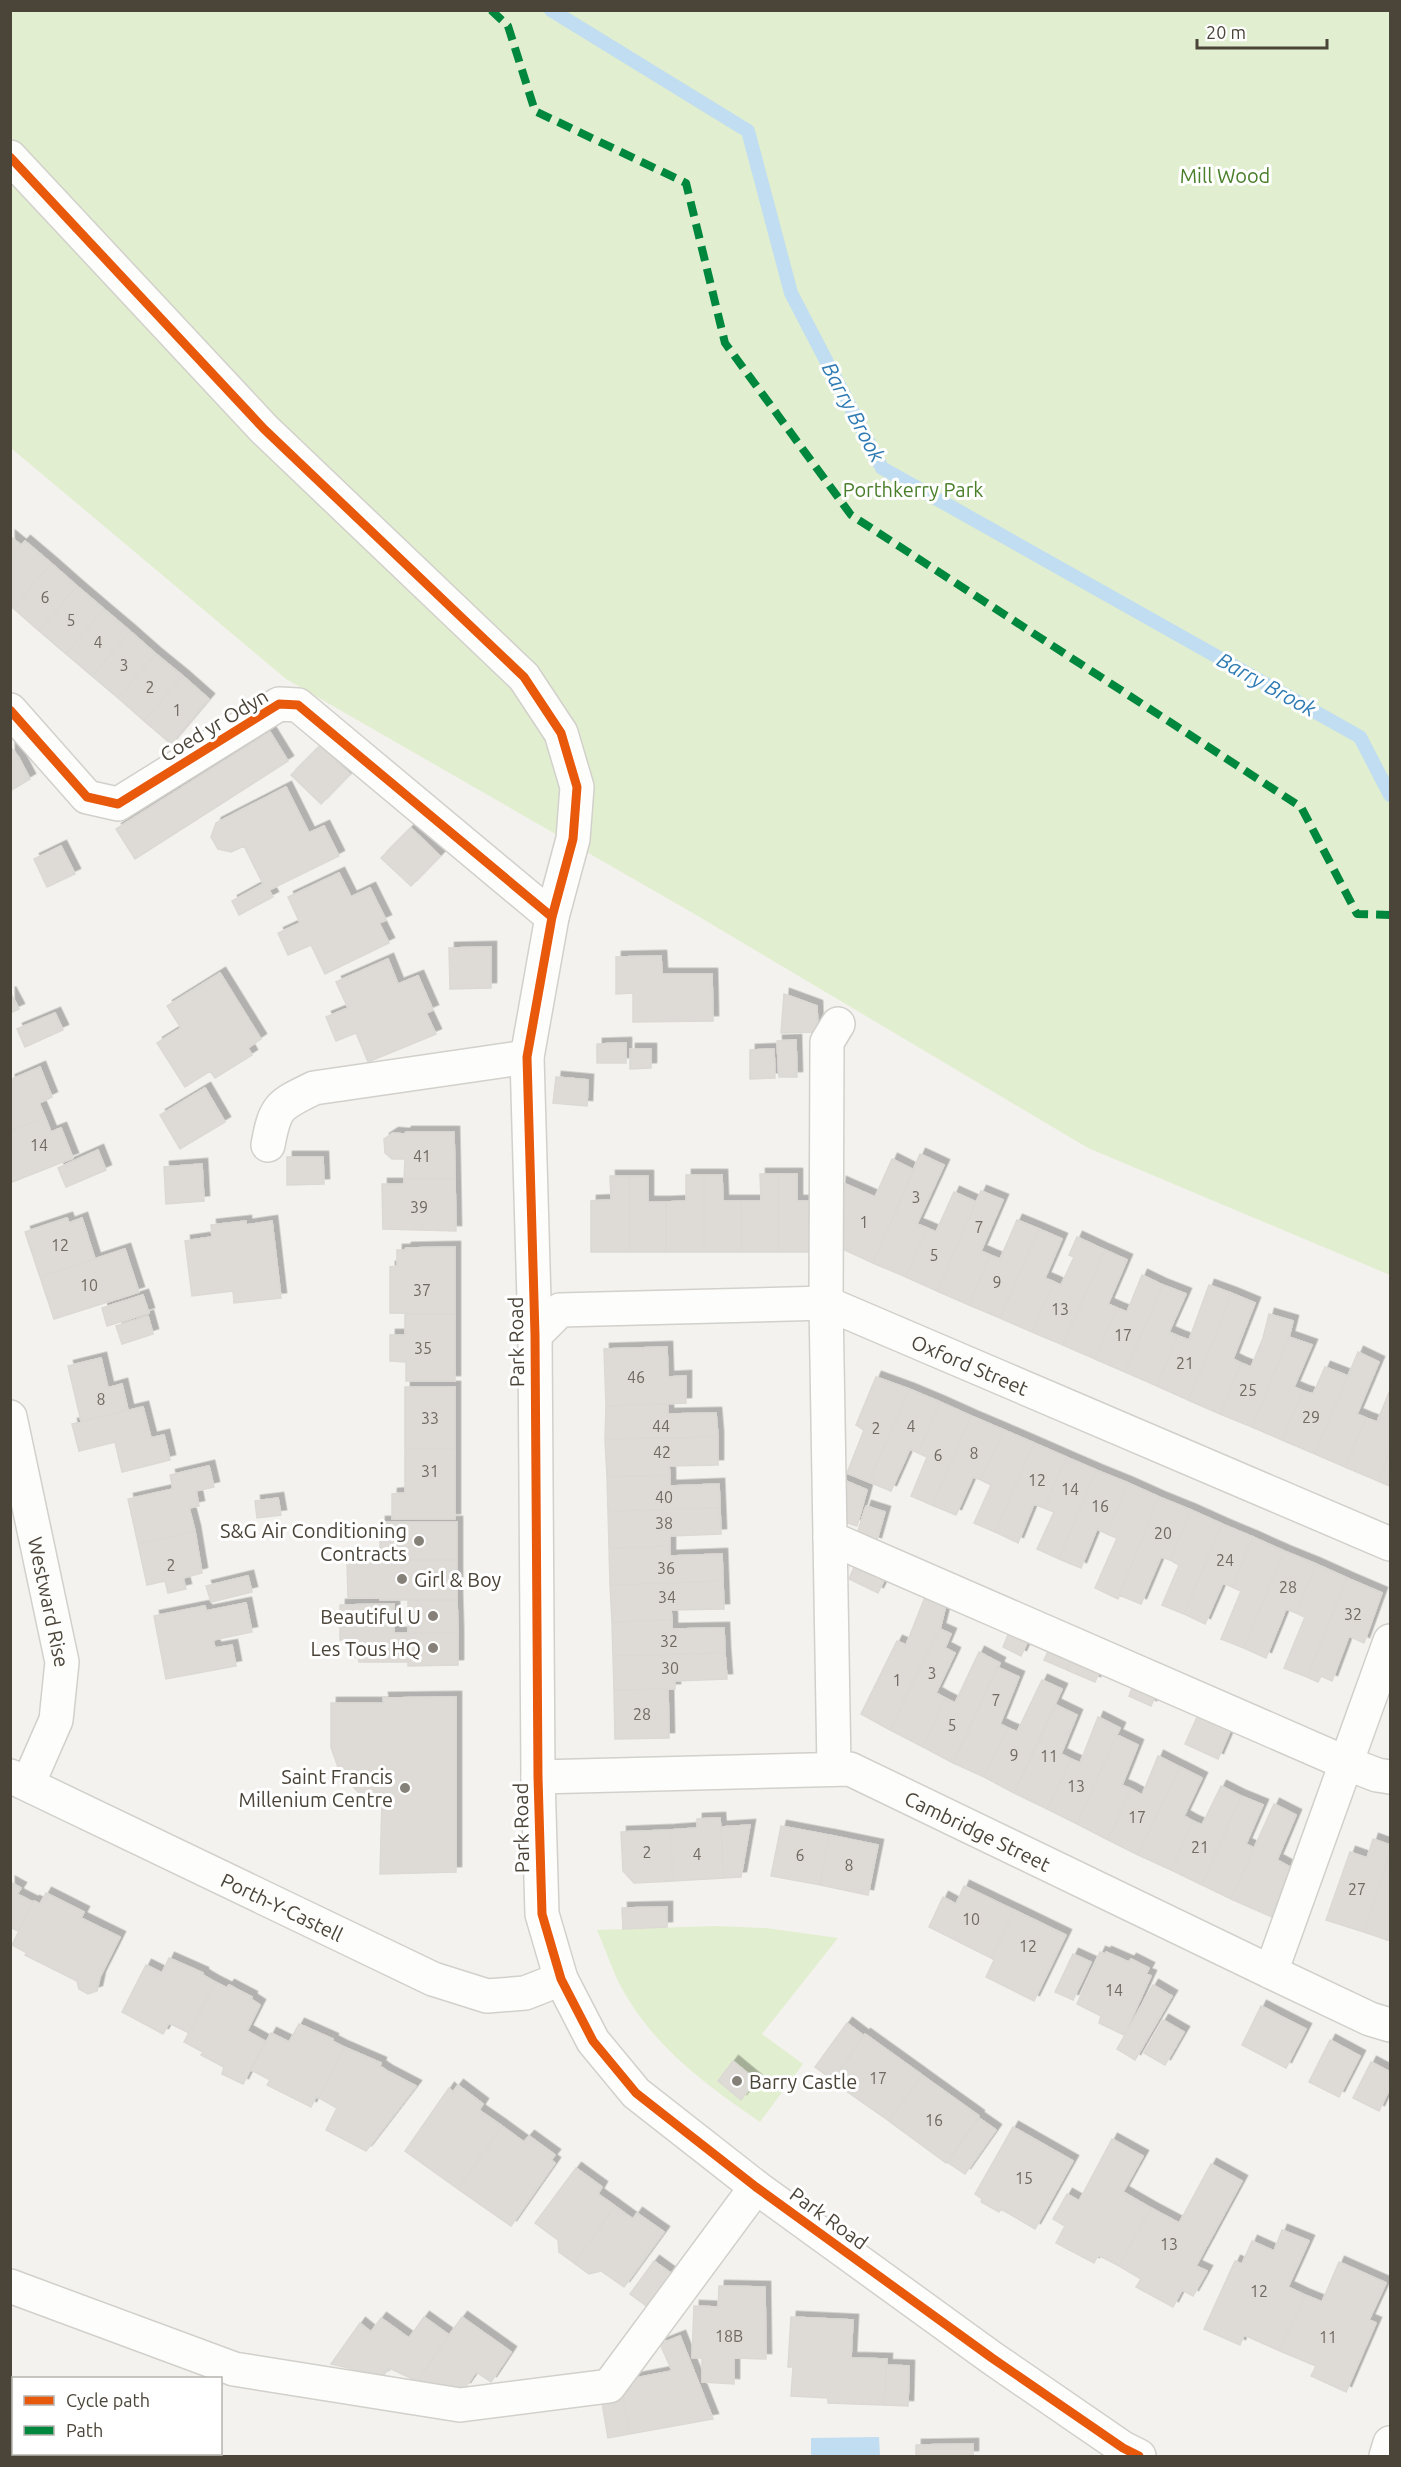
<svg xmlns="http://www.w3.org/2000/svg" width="1401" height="2467" font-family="Ubuntu,sans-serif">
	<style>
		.green { fill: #e1eecf }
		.water { fill: #c0ddf1 }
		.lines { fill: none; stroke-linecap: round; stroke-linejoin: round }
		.stream { stroke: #c0ddf1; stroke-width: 14 }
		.building { fill: #dedbd6; stroke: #dcd9d4; stroke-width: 1.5; filter: url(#shadow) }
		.minor-casing { stroke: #d2d0cb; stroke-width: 36 }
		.minor { stroke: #fdfdfc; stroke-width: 33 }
		.quiet { stroke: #00873e; stroke-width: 8; stroke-dasharray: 15 8; stroke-linecap: butt }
		.cycleway-casing { stroke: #fff; stroke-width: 13 }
		.cycleway { stroke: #e8590c; stroke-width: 9 }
		.poi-dot { fill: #868178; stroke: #fff; stroke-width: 2 }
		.labels { text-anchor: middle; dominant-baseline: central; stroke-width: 6; stroke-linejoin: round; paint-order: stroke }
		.number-label { font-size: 16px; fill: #706a61 }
		.park-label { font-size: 20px; fill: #4a7f2a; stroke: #fff }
		.street-label { font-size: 20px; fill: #4b4439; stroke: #fff }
		.poi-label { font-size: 20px; fill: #4b4439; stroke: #fff; text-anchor: end }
		.water-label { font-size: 21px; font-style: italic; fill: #2e7ab2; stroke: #fff }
	</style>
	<defs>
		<filter id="shadow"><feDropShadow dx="5.5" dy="-5.5" stdDeviation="0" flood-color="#0004"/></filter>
	</defs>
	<rect width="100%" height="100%" fill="#f4f2ee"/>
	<!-- green -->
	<path class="green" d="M11,11H1390V1275L1088,1148L691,912L286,679L11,448Z
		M715,1926L766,1928L838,1938L762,2034L803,2064L760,2122C704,2083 654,2048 620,1985C611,1967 605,1948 597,1930Z"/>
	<!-- water -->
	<path class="water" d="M879,2437L880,2456H811V2438Z"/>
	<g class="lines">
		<!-- stream -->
		<path class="stream" d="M551,10L748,131L791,293L882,468L1360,737L1390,795"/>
	</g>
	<!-- building -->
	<path class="building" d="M10,536L21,545L10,557Z
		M25,541L51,563L13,608L10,606V557Z
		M51,563L77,586L39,631L13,608Z
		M77,586L104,609L66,654L39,631Z
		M104,609L130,631L92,676L66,654Z
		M130,631L156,654L118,698L92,676Z
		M156,654L183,676L144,721L118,698Z
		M183,676L209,699L171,744L144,721Z
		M270,732L288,761L135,859L116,829Z
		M10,746L19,758L10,763Z
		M320,746L350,774L321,804L291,775Z
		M19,758L30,779L10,791V763Z
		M286,787L309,833L324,826L339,856L269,890L273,897L239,915L232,901L263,884L244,846L231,852L218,849L211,837L216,823Z
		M411,828L440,856L411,886L381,858Z
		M61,846L75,874L47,887L34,859Z
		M339,873L351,897L370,888L386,920L379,923L389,943L325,974L311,945L288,955L278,933L300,923L288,897Z
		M491,947V988L450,989L449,948Z
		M661,956L662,974H712L713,1021L633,1022V993L616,994V957Z
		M388,959L398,984L418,976L433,1010L426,1013L436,1034L368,1062L356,1033L336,1041L326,1017L348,1008L336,982Z
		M220,973L261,1039L248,1048L252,1055L215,1078L210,1071L185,1087L157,1043L181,1028L167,1006Z
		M10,992L19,1009L10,1013Z
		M784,994L817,1006L818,1032L781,1033Z
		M55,1013L63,1030L25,1047L17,1029Z
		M796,1040L797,1077H779L777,1041Z
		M626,1043V1063H597V1044Z
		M630,1049H651V1068L630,1069Z
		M774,1049L775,1078L750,1079V1050Z
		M40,1067L52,1097L39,1103L45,1117L10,1131V1080Z
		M556,1077L588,1080L587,1106L553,1103Z
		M205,1088L225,1122L180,1149L160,1115Z
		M45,1117L51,1132L61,1128L73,1158L10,1183V1131Z
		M406,1132H454L455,1179H404L405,1159H392L385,1153L384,1139L393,1133L405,1134Z
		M98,1150L106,1170L66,1187L58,1168Z
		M920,1154L944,1165L917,1224L927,1228L906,1277L873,1263Z
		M287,1157H323L324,1184L287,1185Z
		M892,1159L914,1170L873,1263L836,1246L841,1182L875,1197Z
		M202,1164L204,1201L166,1204L164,1167Z
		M760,1174H779V1252H741V1201H761Z
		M779,1174H797V1201H817V1252H779Z
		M686,1175H704V1252H666V1202L686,1201Z
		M704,1175H722L723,1201H741V1252H704Z
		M610,1176H629V1252H591V1201L611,1200Z
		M629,1176H648V1202H666V1252H629Z
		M404,1179H455L456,1231L383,1229L382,1184H404Z
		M981,1191L1003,1200L981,1251L990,1255L969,1305L937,1291Z
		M954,1192L976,1202L937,1291L906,1277L927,1228L936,1232Z
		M67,1218L69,1223L82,1218L95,1259L40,1277L25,1232Z
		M1017,1220L1039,1229L1000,1318L969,1305L990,1255L1000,1259Z
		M246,1221V1225L272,1221L281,1298L234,1303L233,1291L192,1296L185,1241L212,1237L211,1225Z
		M1039,1229L1062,1239L1045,1278L1054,1282L1032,1332L1000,1318Z
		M1077,1237L1105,1250L1063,1345L1032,1332L1054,1282L1061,1285L1074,1257L1069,1255Z
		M455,1247V1314L390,1313V1267L397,1266V1250H405L406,1248Z
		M125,1249L139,1292L54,1319L40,1277Z
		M1105,1250L1127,1260L1108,1304L1117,1308L1095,1359L1063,1345Z
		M1142,1275L1163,1285L1125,1372L1095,1359L1117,1308L1127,1312Z
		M1163,1285L1186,1294L1169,1332L1178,1336L1157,1386L1125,1372Z
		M1209,1285L1231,1293L1222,1320L1188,1400L1157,1386L1178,1336L1189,1340Z
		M1231,1293L1255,1303L1233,1359L1241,1363L1220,1414L1188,1400L1222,1320Z
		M143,1295L149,1313L107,1326L102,1308Z
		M405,1314H455V1381H406V1362L390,1361V1335H405Z
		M1269,1314L1293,1321L1289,1337L1252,1427L1220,1414L1241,1363L1251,1367L1263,1338Z
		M148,1316L153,1334L122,1344L116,1326Z
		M1289,1337L1312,1345L1294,1387L1303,1391L1282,1440L1252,1427Z
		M667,1347L668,1377L686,1376V1403L606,1406L604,1349Z
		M1358,1352L1379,1362L1357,1414L1366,1418L1345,1467L1315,1454Z
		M101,1358L108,1388L122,1384L128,1410L81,1421L68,1366Z
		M1325,1367L1348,1376L1315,1454L1282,1440L1303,1391L1313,1394Z
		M876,1377L909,1389L869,1482L847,1473L864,1430L856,1425Z
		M405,1387H455V1449H405Z
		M909,1389L940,1402L918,1453L910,1449L891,1491L869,1482Z
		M1390,1390V1450L1378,1481L1345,1467L1366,1418L1377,1422Z
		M940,1402L971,1416L932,1505L911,1496L927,1457L918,1453Z
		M668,1404V1414L716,1413L718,1437L605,1439L606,1406Z
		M143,1407L151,1438L164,1435L170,1460L122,1472L115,1442L79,1451L72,1424Z
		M971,1416L1004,1430L981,1480L973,1477L956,1515L932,1505Z
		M1004,1430L1034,1443L995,1532L974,1523L991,1485L981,1480Z
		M718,1437V1465L669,1466L670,1475L607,1477L605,1439Z
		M1034,1443L1066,1457L1044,1508L1034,1504L1018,1543L995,1532Z
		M405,1449H455V1519H392V1494L405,1493Z
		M1390,1450V1486L1378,1481Z
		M1066,1457L1096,1470L1059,1559L1037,1549L1054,1512L1044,1508Z
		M209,1466L214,1487L196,1491L199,1506L189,1508L195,1531L138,1544L128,1499L173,1489L170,1475Z
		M1096,1470L1128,1483L1107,1534L1097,1529L1081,1568L1059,1559Z
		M670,1475V1486L719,1484L720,1508L608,1511L607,1477Z
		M839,1478L867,1490L857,1526L839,1520Z
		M1128,1483L1159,1497L1118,1599L1095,1588L1117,1538L1107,1534Z
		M1159,1497L1191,1510L1170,1560L1161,1557L1141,1604L1119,1595Z
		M278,1498L281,1515L257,1518L255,1501Z
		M866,1506L885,1512L876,1543L856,1537Z
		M720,1508L721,1534L670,1536V1546L609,1548L608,1511Z
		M1191,1510L1222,1524L1184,1614L1162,1605L1179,1565L1170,1560Z
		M380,1522H457V1560H380Z
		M1222,1524L1253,1537L1232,1587L1223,1583L1205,1624L1184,1614Z
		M195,1531L202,1573L183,1578L186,1589L168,1593L165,1581L147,1585L138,1544Z
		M1253,1537L1284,1551L1244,1648L1221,1639L1241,1591L1232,1587Z
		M670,1546V1556L722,1554L723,1581L610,1585L609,1548Z
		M1284,1551L1316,1564L1296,1613L1286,1609L1266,1658L1244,1648Z
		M457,1560V1600H380V1598H348L347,1561Z
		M857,1561L887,1574L878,1593L849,1579Z
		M1316,1564L1347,1578L1307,1677L1284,1668L1305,1617L1296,1613Z
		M248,1576L252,1592L211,1602L206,1586Z
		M1347,1578L1382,1593L1364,1643L1349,1636L1332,1681L1321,1676L1318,1682L1307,1677Z
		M723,1581L724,1609L671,1610L672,1620L612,1622L610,1585Z
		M927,1592L947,1601L940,1629L890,1730L861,1714L897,1641L906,1645Z
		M408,1600H457L458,1633H408Z
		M246,1603L252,1632L213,1640L215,1648L232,1645L236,1666L166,1679L154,1616L205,1606L206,1611Z
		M394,1604V1633H408L409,1662H359L358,1657H353V1640H340V1605Z
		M672,1620V1629L724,1628L725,1653L613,1656L612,1622Z
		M1011,1628L1030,1636L1021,1656L1003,1647Z
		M940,1629L951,1634L945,1648L955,1653L936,1693L945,1698L923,1747L890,1730Z
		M408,1633H458V1665L408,1666Z
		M1050,1647L1072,1657L1067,1670L1044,1660Z
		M979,1652L1000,1663L953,1763L923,1747L945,1698L955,1703Z
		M725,1653L727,1679L675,1681V1689L614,1690L613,1656Z
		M1072,1657L1101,1669L1095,1682L1067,1670Z
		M997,1667L1019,1677L1000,1724L1008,1728L984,1777L953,1763Z
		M1042,1680L1062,1689L1014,1793L984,1777L1008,1728L1017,1732Z
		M1134,1683L1157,1693L1151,1706L1129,1696Z
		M668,1689L669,1738L615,1739L614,1690Z
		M456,1697V1872L380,1874L382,1800L359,1793L340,1773L331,1747V1703H384L383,1698Z
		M1056,1705L1077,1715L1061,1754L1071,1759L1047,1809L1014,1793Z
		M1198,1715L1231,1729L1218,1759L1185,1744Z
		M1098,1717L1120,1728L1077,1824L1047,1809L1071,1759L1080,1763Z
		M1117,1735L1138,1745L1122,1785L1131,1789L1108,1840L1077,1824Z
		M1158,1756L1180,1767L1138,1855L1108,1840L1131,1789L1142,1795Z
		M1180,1767L1202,1778L1184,1816L1193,1821L1171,1870L1138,1855Z
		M1221,1786L1241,1796L1202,1885L1171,1870L1193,1821L1202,1825Z
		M1241,1796L1263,1805L1246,1844L1254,1848L1231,1899L1202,1885Z
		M1274,1804L1296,1815L1277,1860L1290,1867L1272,1917L1231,1899Z
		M720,1818L724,1878L673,1881L670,1830L697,1828V1819Z
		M750,1825L741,1877L724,1878L721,1827Z
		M781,1826L829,1835L820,1885L771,1876Z
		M670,1830L673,1881L634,1883L623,1871L621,1832Z
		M829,1835L878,1845L868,1895L820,1885Z
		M1373,1839L1390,1845V1852L1364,1932L1326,1920L1350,1852L1367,1858Z
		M1390,1852V1941L1364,1932Z
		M10,1882L21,1888L17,1894L33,1902L18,1931L10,1927Z
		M964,1886L1014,1910L991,1958L929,1927L943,1897L956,1904Z
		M46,1893L84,1912L81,1918L120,1937L100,1977L97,1991L88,1994L79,1989L77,1981L25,1955L27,1953L12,1945L34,1901L40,1904Z
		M667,1907V1927L623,1929L622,1908Z
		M1014,1910L1066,1935L1034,2001L986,1977L994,1960L991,1958Z
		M1100,1952L1105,1954L1106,1952L1129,1962L1131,1959L1149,1968L1146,1974L1151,1976L1124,2035L1099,2023L1101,2016L1077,2004Z
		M1073,1954L1091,1962L1073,2000L1055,1992Z
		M169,1958L203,1973V1975L215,1982L189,2033L169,2023L163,2034L122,2012L146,1965L162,1973Z
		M215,1982L227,1988L229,1985L252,1997L251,1999L260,2005L247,2031L265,2041L243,2084L222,2074L224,2067L201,2055L203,2052L184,2042Z
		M1153,1985L1172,1996L1135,2060L1117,2049Z
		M1261,2006L1306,2029L1286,2068L1242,2045Z
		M1163,2020L1184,2032L1165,2065L1144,2053Z
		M847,2023L864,2036L833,2080L815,2067Z
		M299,2024L333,2039L332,2041L344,2047L319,2098L316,2097L311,2107L267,2085L270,2080L251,2070L271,2033L289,2042Z
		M865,2034L922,2075L889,2121L832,2081Z
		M1330,2040L1360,2056L1339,2097L1309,2082Z
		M344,2047L381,2063L380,2066L389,2072L416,2086L366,2151L326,2130L337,2108L319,2098Z
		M733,2061L756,2080L741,2100L718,2081Z
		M1371,2062L1390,2072V2088L1379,2111L1353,2098Z
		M922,2075L979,2116L946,2163L889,2121Z
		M458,2085L483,2104L479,2110L502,2126L458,2189L405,2151L449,2088L453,2092Z
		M979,2118L996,2130L965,2174L947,2162Z
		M502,2126L524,2142L529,2136L555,2155L551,2160L555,2163L511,2226L458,2189Z
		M1013,2127L1073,2161L1035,2229L1001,2209L999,2212L981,2202L982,2199L975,2194Z
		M1112,2139L1143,2156L1123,2192L1151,2208L1119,2266L1098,2255L1094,2263L1056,2243L1065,2226L1053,2219L1067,2194L1079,2201Z
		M1211,2164L1242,2181L1196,2266L1207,2271L1193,2296L1182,2290L1173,2307L1136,2287L1141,2279L1119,2266L1151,2208L1179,2223Z
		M576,2168L602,2187L598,2194L615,2206L574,2263L559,2252L558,2240L535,2223Z
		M615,2206L633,2219L637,2213L664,2232L624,2287L601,2271L589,2274L574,2263Z
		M1282,2230L1309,2241L1288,2287L1305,2295L1280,2351L1244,2335L1240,2345L1204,2329L1235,2261L1242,2264L1252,2241L1274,2251Z
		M654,2261L676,2277L652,2310L630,2294Z
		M1339,2262L1386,2283L1369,2320L1376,2323L1346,2392L1311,2376L1316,2366L1280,2351L1305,2295L1322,2302Z
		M719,2286L765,2287L766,2359L734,2358V2384L702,2382V2358H692L694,2306L718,2307Z
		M424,2317L449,2335L417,2381L389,2368L383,2376L331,2364L360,2323L371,2332L381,2318L409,2338Z
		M462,2317L511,2352L491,2382L476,2372L465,2388L417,2381Z
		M791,2317L853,2320L851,2358L887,2359L884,2405L828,2403V2398L791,2396L793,2367H788Z
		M680,2336L713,2419L630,2434L622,2394L631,2379L672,2371L660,2344Z
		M886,2365L909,2366L908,2406L884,2405Z
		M622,2394L630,2434L608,2438L601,2397Z
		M973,2444V2456H916V2445Z"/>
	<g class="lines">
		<!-- minor casing -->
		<g class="minor-casing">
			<g id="minor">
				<path d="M10,157L264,429L524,677L561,733L577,787L573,839L552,917L527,1057L535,1335L538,1777L542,1914L561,1979L593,2041L636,2093L756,2187L992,2358L1123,2448L1139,2456"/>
				<path d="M10,710L87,797L118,804L279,704L298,705L552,917"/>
				<path d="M268,1145C275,1106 279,1105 314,1088L527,1057"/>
				<path id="s1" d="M535,1335L560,1310L826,1303L1390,1544"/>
				<path id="s2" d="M10,1417L62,1662L56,1720L28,1784"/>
				<path d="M830,1538L1346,1763L1377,1775L1390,1777"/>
				<path d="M834,1769L826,1303L827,1042L838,1024"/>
				<path id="s3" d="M10,1776L433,1979L487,1996L525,1993L561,1979"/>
				<path id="s4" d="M538,1777L850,1769L1271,1972L1370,2019L1390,2025"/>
				<path d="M1271,1972L1390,1641"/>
				<path d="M10,2286L234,2369L460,2405L609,2386L756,2187"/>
				<path d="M1386,2456L1390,2443"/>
			</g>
		</g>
		<!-- minor -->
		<use href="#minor" class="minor"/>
		<!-- quiet -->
		<path class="quiet" d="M491,10L508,26L535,111L686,183L725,343L851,515L1301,807L1357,914L1390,915"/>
		<!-- cycleway casing -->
		<g class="cycleway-casing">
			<path id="cycleway" d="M10,157L264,429L524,677L561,733L577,787L573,839L552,917L527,1057L535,1335L538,1777L542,1914L561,1979L593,2041L636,2093L756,2187L992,2358L1123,2448L1139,2456
				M10,710L87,797L118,804L279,704L298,705L552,917"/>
		</g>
		<!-- cycleway -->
		<use href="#cycleway" class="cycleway"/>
	</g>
	<!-- markers -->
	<g class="poi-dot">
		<circle cx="419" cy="1541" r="6"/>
		<circle cx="402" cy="1579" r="6"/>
		<circle cx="433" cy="1616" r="6"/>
		<circle cx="433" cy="1648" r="6"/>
		<circle cx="405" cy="1788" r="6"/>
		<circle cx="737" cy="2081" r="6"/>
	</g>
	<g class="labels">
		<!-- number labels -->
		<g class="number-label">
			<text x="45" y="597">6</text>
			<text x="71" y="620">5</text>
			<text x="98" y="642">4</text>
			<text x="124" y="665">3</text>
			<text x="150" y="687">2</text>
			<text x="177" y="710">1</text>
			<text x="39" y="1145">14</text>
			<text x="422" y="1156">41</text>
			<text x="916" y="1197">3</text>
			<text x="419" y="1207">39</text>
			<text x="864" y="1222">1</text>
			<text x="979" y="1227">7</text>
			<text x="60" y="1245">12</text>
			<text x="934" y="1255">5</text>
			<text x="997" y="1282">9</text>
			<text x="89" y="1285">10</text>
			<text x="422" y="1290">37</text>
			<text x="1060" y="1309">13</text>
			<text x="1123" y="1335">17</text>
			<text x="423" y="1348">35</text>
			<text x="1185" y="1363">21</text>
			<text x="636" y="1377">46</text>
			<text x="1248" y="1390">25</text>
			<text x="101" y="1399">8</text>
			<text x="1311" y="1417">29</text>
			<text x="430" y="1418">33</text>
			<text x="661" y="1426">44</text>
			<text x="911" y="1426">4</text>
			<text x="876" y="1428">2</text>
			<text x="662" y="1452">42</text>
			<text x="974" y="1453">8</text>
			<text x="938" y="1455">6</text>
			<text x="430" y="1471">31</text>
			<text x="1037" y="1480">12</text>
			<text x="1070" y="1489">14</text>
			<text x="664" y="1497">40</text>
			<text x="1100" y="1506">16</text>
			<text x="664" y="1523">38</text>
			<text x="1163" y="1533">20</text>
			<text x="1225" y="1560">24</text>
			<text x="171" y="1565">2</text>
			<text x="666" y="1568">36</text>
			<text x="1288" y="1587">28</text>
			<text x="667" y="1597">34</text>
			<text x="1353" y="1614">32</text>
			<text x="669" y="1641">32</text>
			<text x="670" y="1668">30</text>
			<text x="932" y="1673">3</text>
			<text x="897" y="1680">1</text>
			<text x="996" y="1700">7</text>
			<text x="642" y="1714">28</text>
			<text x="952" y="1725">5</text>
			<text x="1014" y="1755">9</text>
			<text x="1049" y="1756">11</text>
			<text x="1076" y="1786">13</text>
			<text x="1137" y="1817">17</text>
			<text x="1200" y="1847">21</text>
			<text x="647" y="1852">2</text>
			<text x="697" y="1854">4</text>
			<text x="800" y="1855">6</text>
			<text x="849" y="1865">8</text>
			<text x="1357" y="1889">27</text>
			<text x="971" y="1919">10</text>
			<text x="1028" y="1946">12</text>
			<text x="1114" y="1990">14</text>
			<text x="878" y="2078">17</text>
			<text x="934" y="2120">16</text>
			<text x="1024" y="2178">15</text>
			<text x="1169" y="2244">13</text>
			<text x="1259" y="2291">12</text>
			<text x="729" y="2336">18B</text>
			<text x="1328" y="2337">11</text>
		</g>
		<!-- park labels -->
		<g class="park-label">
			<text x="1225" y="175">Mill Wood</text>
			<text x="913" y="489">Porthkerry Park</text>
		</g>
		<!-- street labels -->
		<g class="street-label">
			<text transform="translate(214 725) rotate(-31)">Coed yr Odyn</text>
			<text transform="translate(516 1342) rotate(-91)">Park Road</text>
			<text stroke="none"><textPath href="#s1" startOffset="458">Oxford Street</textPath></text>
			<text stroke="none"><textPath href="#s2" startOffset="189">Westward Rise</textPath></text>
			<text transform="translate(521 1828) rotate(-91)">Park Road</text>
			<text stroke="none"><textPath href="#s4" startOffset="454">Cambridge Street</textPath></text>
			<text stroke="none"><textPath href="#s3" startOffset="302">Porth-Y-Castell</textPath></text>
			<text transform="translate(829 2218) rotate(36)">Park Road</text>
		</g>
		<!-- poi labels -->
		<g class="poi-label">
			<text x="407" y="1530">S&amp;G Air Conditioning<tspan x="407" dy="23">Contracts</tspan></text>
			<text x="414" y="1579" text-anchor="start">Girl &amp; Boy</text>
			<text x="421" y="1616">Beautiful U</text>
			<text x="421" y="1648">Les Tous HQ</text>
			<text x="393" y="1776">Saint Francis<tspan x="393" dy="23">Millenium Centre</tspan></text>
			<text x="749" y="2081" text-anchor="start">Barry Castle</text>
		</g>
		<!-- water labels -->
		<g class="water-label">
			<text transform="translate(854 412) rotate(62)">Barry Brook</text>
			<text transform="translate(1267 684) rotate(29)">Barry Brook</text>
		</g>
	</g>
	<!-- border -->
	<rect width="1401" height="2467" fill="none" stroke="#4b4439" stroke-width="24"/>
	<!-- legend -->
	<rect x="12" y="2377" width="210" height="78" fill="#ffffff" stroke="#b7b4b0" stroke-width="1.5"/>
	<rect x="24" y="2396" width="30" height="9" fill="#e8590c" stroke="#b7b4b0" stroke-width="1.5"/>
	<text x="66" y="2407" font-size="18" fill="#4b4439">Cycle path</text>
	<rect x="24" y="2426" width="30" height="9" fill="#00873e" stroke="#b7b4b0" stroke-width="1.5"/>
	<text x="66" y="2437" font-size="18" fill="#4b4439">Path</text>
	<!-- scale -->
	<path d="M1197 39v9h130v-9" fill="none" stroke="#4b4439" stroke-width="3"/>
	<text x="1206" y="39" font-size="18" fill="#4b4439" stroke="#ffffff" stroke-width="4.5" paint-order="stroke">20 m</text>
</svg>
